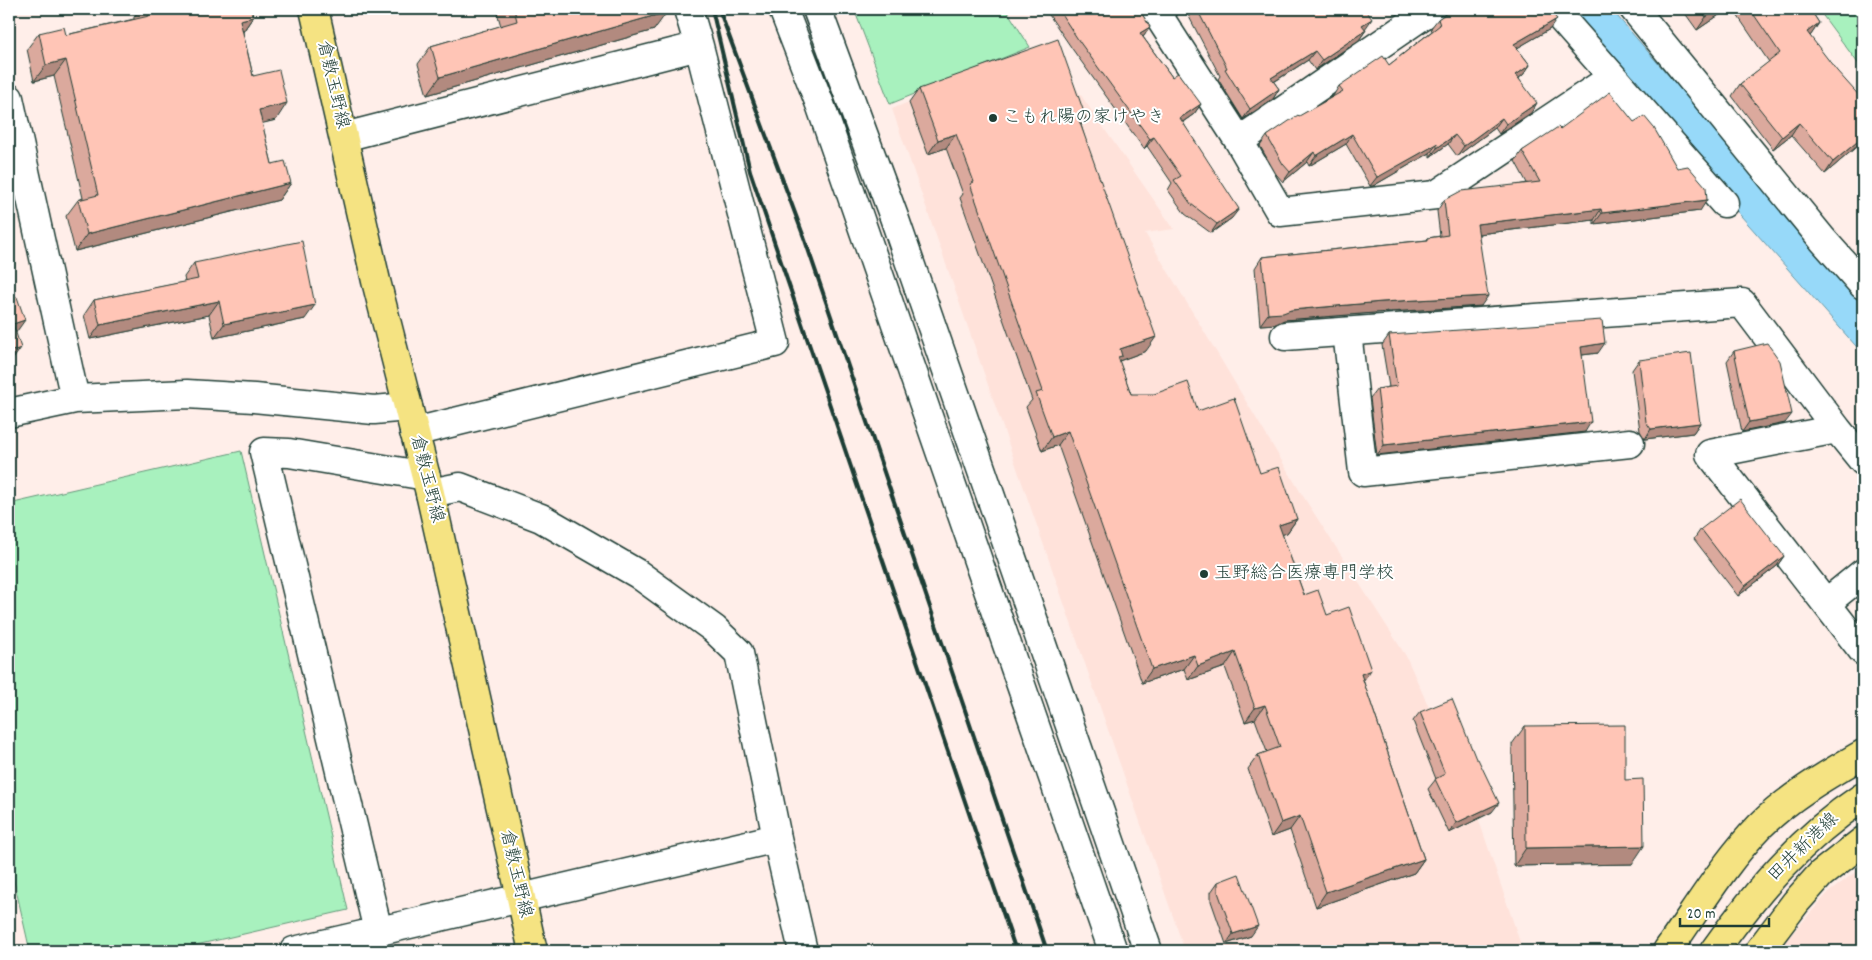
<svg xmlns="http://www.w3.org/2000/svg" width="1872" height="960" font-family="Dekko,'Klee One',sans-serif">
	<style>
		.built { fill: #ffe2da }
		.green { fill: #a8f1be; stroke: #649779 }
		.water { fill: #97d9f9; stroke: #679baa }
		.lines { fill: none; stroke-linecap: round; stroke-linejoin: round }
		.minor-casing { stroke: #1f3d34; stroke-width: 31 }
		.major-casing { stroke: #1f3d34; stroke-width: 31 }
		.minor { stroke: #fff; stroke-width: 28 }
		.major { stroke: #f5e382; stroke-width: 28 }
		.rail { stroke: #1f3d34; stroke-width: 4 }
		.wall { fill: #dba99d; stroke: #1f3d34 }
		.shaded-wall { fill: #b28a7f; stroke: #1f3d34 }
		.building { fill: #ffc5b6; stroke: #1f3d34 }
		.poi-dot { fill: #1f3d34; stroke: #fff; stroke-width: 2 }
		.labels { text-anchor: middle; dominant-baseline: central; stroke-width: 4; stroke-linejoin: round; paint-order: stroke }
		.street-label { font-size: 18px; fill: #1f3d34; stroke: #fff }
		.poi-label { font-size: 18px; fill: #1f3d34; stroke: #fff; text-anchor: start }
	</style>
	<rect width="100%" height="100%" fill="#ffeee9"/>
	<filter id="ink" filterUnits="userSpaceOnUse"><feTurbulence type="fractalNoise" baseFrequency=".02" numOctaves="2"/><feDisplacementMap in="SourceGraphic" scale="10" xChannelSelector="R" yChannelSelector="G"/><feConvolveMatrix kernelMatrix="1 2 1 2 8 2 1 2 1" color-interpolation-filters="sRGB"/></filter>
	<g filter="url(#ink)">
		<!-- built -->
		<path class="built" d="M1046,45L1174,229L1145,233L1301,493L1406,656L1442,737H1451L1523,951H1185L892,109Z
			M1862,867L1863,951H1777L1828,893Z"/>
		<!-- green -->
		<path class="green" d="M854,9H1006L1030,47L890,104Z
			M1818,9H1863V70Z
			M241,451L348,910L170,951H30L9,859V504Z"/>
		<!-- water -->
		<path class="water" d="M1558,9H1611L1863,300V354Z"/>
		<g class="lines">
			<!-- minor casing -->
			<g class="minor-casing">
				<path id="minor" d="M783,9L821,107L1113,951
					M817,9L894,217L1148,951
					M1154,9L1239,141L1280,212L1436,195L1613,77
					M1553,9L1724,203
					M1634,9L1823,240L1863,285
					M9,98L75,399
					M344,137L699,46
					M1239,141L1432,9
					M1347,332L1363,472L1630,443
					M1285,336L1742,303L1837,429
					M9,413L75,399L187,394L254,398L374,410L408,407
					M414,432L775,343L699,46L688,9
					M1863,461L1837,429L1710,454L1863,651
					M430,493L460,487L541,518L638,574L714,629L739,653L777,838L803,951
					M1826,603L1863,573
					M378,931L264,452L289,453L426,476
					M294,951L777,838"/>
			</g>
			<!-- major casing -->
			<g class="major-casing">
				<path id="major" d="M314,9L376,281L430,493L533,951
					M1667,951C1697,909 1724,863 1760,826C1790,796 1827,775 1863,754
					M1714,951C1757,891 1801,838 1863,797
					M1759,951L1796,902L1821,874L1863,841"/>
			</g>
			<!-- minor -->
			<use href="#minor" class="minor"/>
			<!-- major -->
			<use href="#major" class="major"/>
			<!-- rail -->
			<path class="rail" d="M712,9L750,171L1016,951
				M719,9L805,240L1047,951"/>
		</g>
		<!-- wall -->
		<path class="wall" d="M140,9H251L253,17L243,32L253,76L276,120L262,123L272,164L291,183L279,200L75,251L66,216L78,200L83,198L54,76L34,81L27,49L39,33L66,35L134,19V17Z
			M496,9H666L654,30L427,95L418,64L431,46L501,26Z
			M1045,9H1139L1150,27L1143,37L1172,77L1201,104L1194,114L1183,122L1232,218L1211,233L1185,214L1168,190L1172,183L1147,146L1144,149L1073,50Z
			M1185,9H1365L1364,29L1366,30L1359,40L1315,70L1308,60L1274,82L1279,89L1273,99L1243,119L1218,79L1220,76Z
			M1447,9H1548L1550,29L1517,48L1530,65L1523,75L1519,78L1531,113L1499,134L1495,128L1457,156L1448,144L1430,157V153L1373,186H1370L1346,144L1309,166L1307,162L1283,182L1276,174L1260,146L1267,136L1333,96L1339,86L1389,65L1432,31L1431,28L1438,19L1447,13Z
			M1682,9H1728L1697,30Z
			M1733,9H1810L1819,23L1810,36L1863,141L1825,174L1791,135L1773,149L1732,96L1740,84L1769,62Z
			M919,89L1081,125L1146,351L1119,361L1131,394L1198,411L1260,473L1297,519L1287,533L1282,534L1304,595L1327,615L1363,680L1424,859L1414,873L1316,907L1290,830L1271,837L1248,769L1258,755L1267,752L1255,719L1245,722L1225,667L1188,680L1184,669L1142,683L1058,445L1042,451L1026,407L1032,400L960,198L963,194L946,148L928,154L909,103Z
			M1560,129L1700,211L1594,224V220L1479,234L1481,306L1374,313L1284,320L1276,324L1260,325L1255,268L1262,257L1427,240L1428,238L1440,236L1437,211L1444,200L1527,183L1515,161L1522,151Z
			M194,263L305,319L214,338L209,315L90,339L84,315L94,300L185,282L184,277Z
			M1389,335L1598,353L1582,355L1585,432L1377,455L1370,398L1377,389L1389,387L1382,345Z
			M1734,351L1785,423L1742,432L1727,361Z
			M1639,360L1700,423L1693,433L1645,439L1640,431L1632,370Z
			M1701,529L1784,556L1777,566L1738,596L1694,539Z
			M1420,712L1476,759L1492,812L1449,833L1428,789L1436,779L1413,721Z
			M1525,726L1625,780L1632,864L1514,866L1512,744Z
			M1218,882L1251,936L1226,944L1211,901V892Z"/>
		<!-- shaded-wall -->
		<path class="shaded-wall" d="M1718,9H1728L1697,30L1706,17Z
			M667,12L654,30L427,95L440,77Z
			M253,17L242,33L240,20Z
			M1372,19L1365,29L1355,35L1362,25Z
			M1557,19L1550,29L1507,54L1514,44Z
			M1819,23L1811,35L1799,44L1807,32Z
			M1150,27L1144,36L1134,43L1140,33Z
			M1366,30L1359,40L1315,70L1322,60Z
			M1315,51L1308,60L1264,88L1271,78Z
			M66,60L54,76L34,81L46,65Z
			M1530,65L1523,75L1510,85L1516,75Z
			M1279,89L1273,99L1243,119L1250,109Z
			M287,103L276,120L248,127L259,110Z
			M1537,103L1531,113L1499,134L1506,124Z
			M1201,104L1194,114L1174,128L1180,118Z
			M1086,118L1076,132L1079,120Z
			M1502,118L1495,128L1457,156L1464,146Z
			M1799,123L1791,135L1773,149L1782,137Z
			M956,134L946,148L928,154L938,140Z
			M1352,134L1346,144L1309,166L1316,156Z
			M1455,135L1448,144L1430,157L1437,148Z
			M1154,137L1147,146L1144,149L1150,139Z
			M1863,137V141L1825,174L1833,162Z
			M1437,144L1430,153L1373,186H1370L1377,177Z
			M1314,152L1307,162L1283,182L1290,172Z
			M291,183L279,200L75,251L87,234Z
			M1707,200L1700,211L1594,224L1602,213Z
			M1239,209L1232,218L1211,233L1217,224Z
			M1601,209L1594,220L1470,235L1477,224Z
			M1488,296L1481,306L1374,313L1284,320L1276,324L1260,325L1268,314L1291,310L1382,302Z
			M219,301L209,315L90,339L100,325Z
			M315,305L305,319L214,338L224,324Z
			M25,320L15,334L13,324Z
			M1156,337L1146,351L1119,361L1112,370L1120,349Z
			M1605,343L1598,353L1574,356L1581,347Z
			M21,348L11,362L9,363V352Z
			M1792,414L1785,423L1742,432L1749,422Z
			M1591,422L1585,432L1377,455L1384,445Z
			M1700,423L1693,433L1645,439L1651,429Z
			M1068,431L1058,445L1042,451L1052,437Z
			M1297,519L1287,533L1269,539L1279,525Z
			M1784,556L1777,566L1738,596L1745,586Z
			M1235,652L1225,667L1188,680L1198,666Z
			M1194,655L1184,669L1142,683L1152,669Z
			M1371,670L1361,684V674Z
			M1265,705L1255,719L1245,722L1255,708Z
			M1499,803L1492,812L1449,833L1456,823Z
			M1300,816L1290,830L1271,837L1281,823Z
			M1644,846L1632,864L1514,866L1526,848Z
			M1424,859L1414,873L1316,907L1326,892Z
			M1258,926L1251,936L1226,944L1233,934Z"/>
		<!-- building -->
		<path class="building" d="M147,9H251L253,17L240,20L253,76L279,70L287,103L259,110L272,164L285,161L291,183L87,234L78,200L98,195L66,60L46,65L39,33L64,27L66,35L149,16Z
			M514,9H666L667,12L440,77L431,46L517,21Z
			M1058,9H1139L1150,27L1140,33L1172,77L1178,73L1201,104L1180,118L1239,209L1217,224L1191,204L1174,180L1181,176L1154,137L1150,139L1079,41Z
			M1197,9H1365L1372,19L1362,25L1366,30L1322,60L1315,51L1271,78L1279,89L1250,109L1225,69L1227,68Z
			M1450,9H1548L1557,19L1514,44L1530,65L1516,75L1537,103L1506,124L1502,118L1464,146L1455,135L1437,148V144L1380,176L1377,177L1352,134L1316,156L1314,152L1290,172L1283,164L1267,136L1298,115L1299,116L1343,91L1339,86L1383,56L1389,65L1440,25L1438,19L1448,12Z
			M1700,9H1718L1706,17Z
			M1750,9H1810L1819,23L1807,32L1837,71L1863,100V137L1833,162L1799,123L1782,137L1740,84L1780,53Z
			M1058,39L1086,118L1079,120L1156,337L1120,349L1122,356L1118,357L1131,394H1154L1188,382L1198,411L1234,398L1260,473L1279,467L1297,519L1279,525L1304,595L1318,590L1327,615L1349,607L1371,670L1361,674L1424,859L1326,892L1300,816L1281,823L1258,755L1280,747L1265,705L1255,708L1235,652L1198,666L1194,655L1152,669L1068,431L1052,437L1036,393L1043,391L970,184L974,182L956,134L938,140L919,89Z
			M1610,92L1634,122L1644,116L1654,128L1677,168L1688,166L1706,187L1707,200L1602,213L1601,209L1477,224L1488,296L1382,302L1291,310L1283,313L1268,314L1262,257L1428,240V238L1448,235L1444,200L1461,191L1540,182L1522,151L1558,127L1560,129Z
			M302,241L315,305L224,324L219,301L100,325L94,300L198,279L194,263Z
			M17,297L25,320L13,324L21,348L9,352V299Z
			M1602,320L1605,343L1581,347L1591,422L1384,445L1377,389L1397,386L1389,335Z
			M1767,343L1780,361L1792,414L1749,422L1734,351Z
			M1691,353L1700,423L1651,429L1646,422L1639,360Z
			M1740,499L1784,556L1745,586L1701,529Z
			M1452,699L1476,759H1478L1499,803L1456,823L1435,779L1445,774L1420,712Z
			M1625,725V780L1643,779L1644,846L1526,848L1525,726Z
			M1239,874L1258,926L1233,934L1218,892V882Z"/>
	</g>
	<!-- markers -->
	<g class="poi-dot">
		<circle cx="993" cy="118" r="5"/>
		<circle cx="1204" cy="574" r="5"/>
	</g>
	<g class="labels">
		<!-- street labels -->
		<g class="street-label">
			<text transform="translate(332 85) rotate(77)">倉敷玉野線</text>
			<text transform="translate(426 479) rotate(76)">倉敷玉野線</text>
			<text transform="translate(1804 848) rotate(-44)">田井新港線</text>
			<text transform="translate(515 874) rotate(77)">倉敷玉野線</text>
		</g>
		<!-- poi labels -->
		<g class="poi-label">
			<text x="1003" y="118">こもれ陽の家けやき</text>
			<text x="1214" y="574">玉野総合医療専門学校</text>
		</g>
	</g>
	<!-- margin -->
	<rect width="1872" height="960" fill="none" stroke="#fff" stroke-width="30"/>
	<rect x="15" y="15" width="1842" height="930" fill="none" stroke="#1f3d34" stroke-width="2" filter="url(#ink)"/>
	<!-- scale -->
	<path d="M1680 918v8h89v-8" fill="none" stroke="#1f3d34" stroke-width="2.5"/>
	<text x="1687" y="918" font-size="15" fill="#1f3d34" stroke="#ffffff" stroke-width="4" paint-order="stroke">20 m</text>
</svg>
